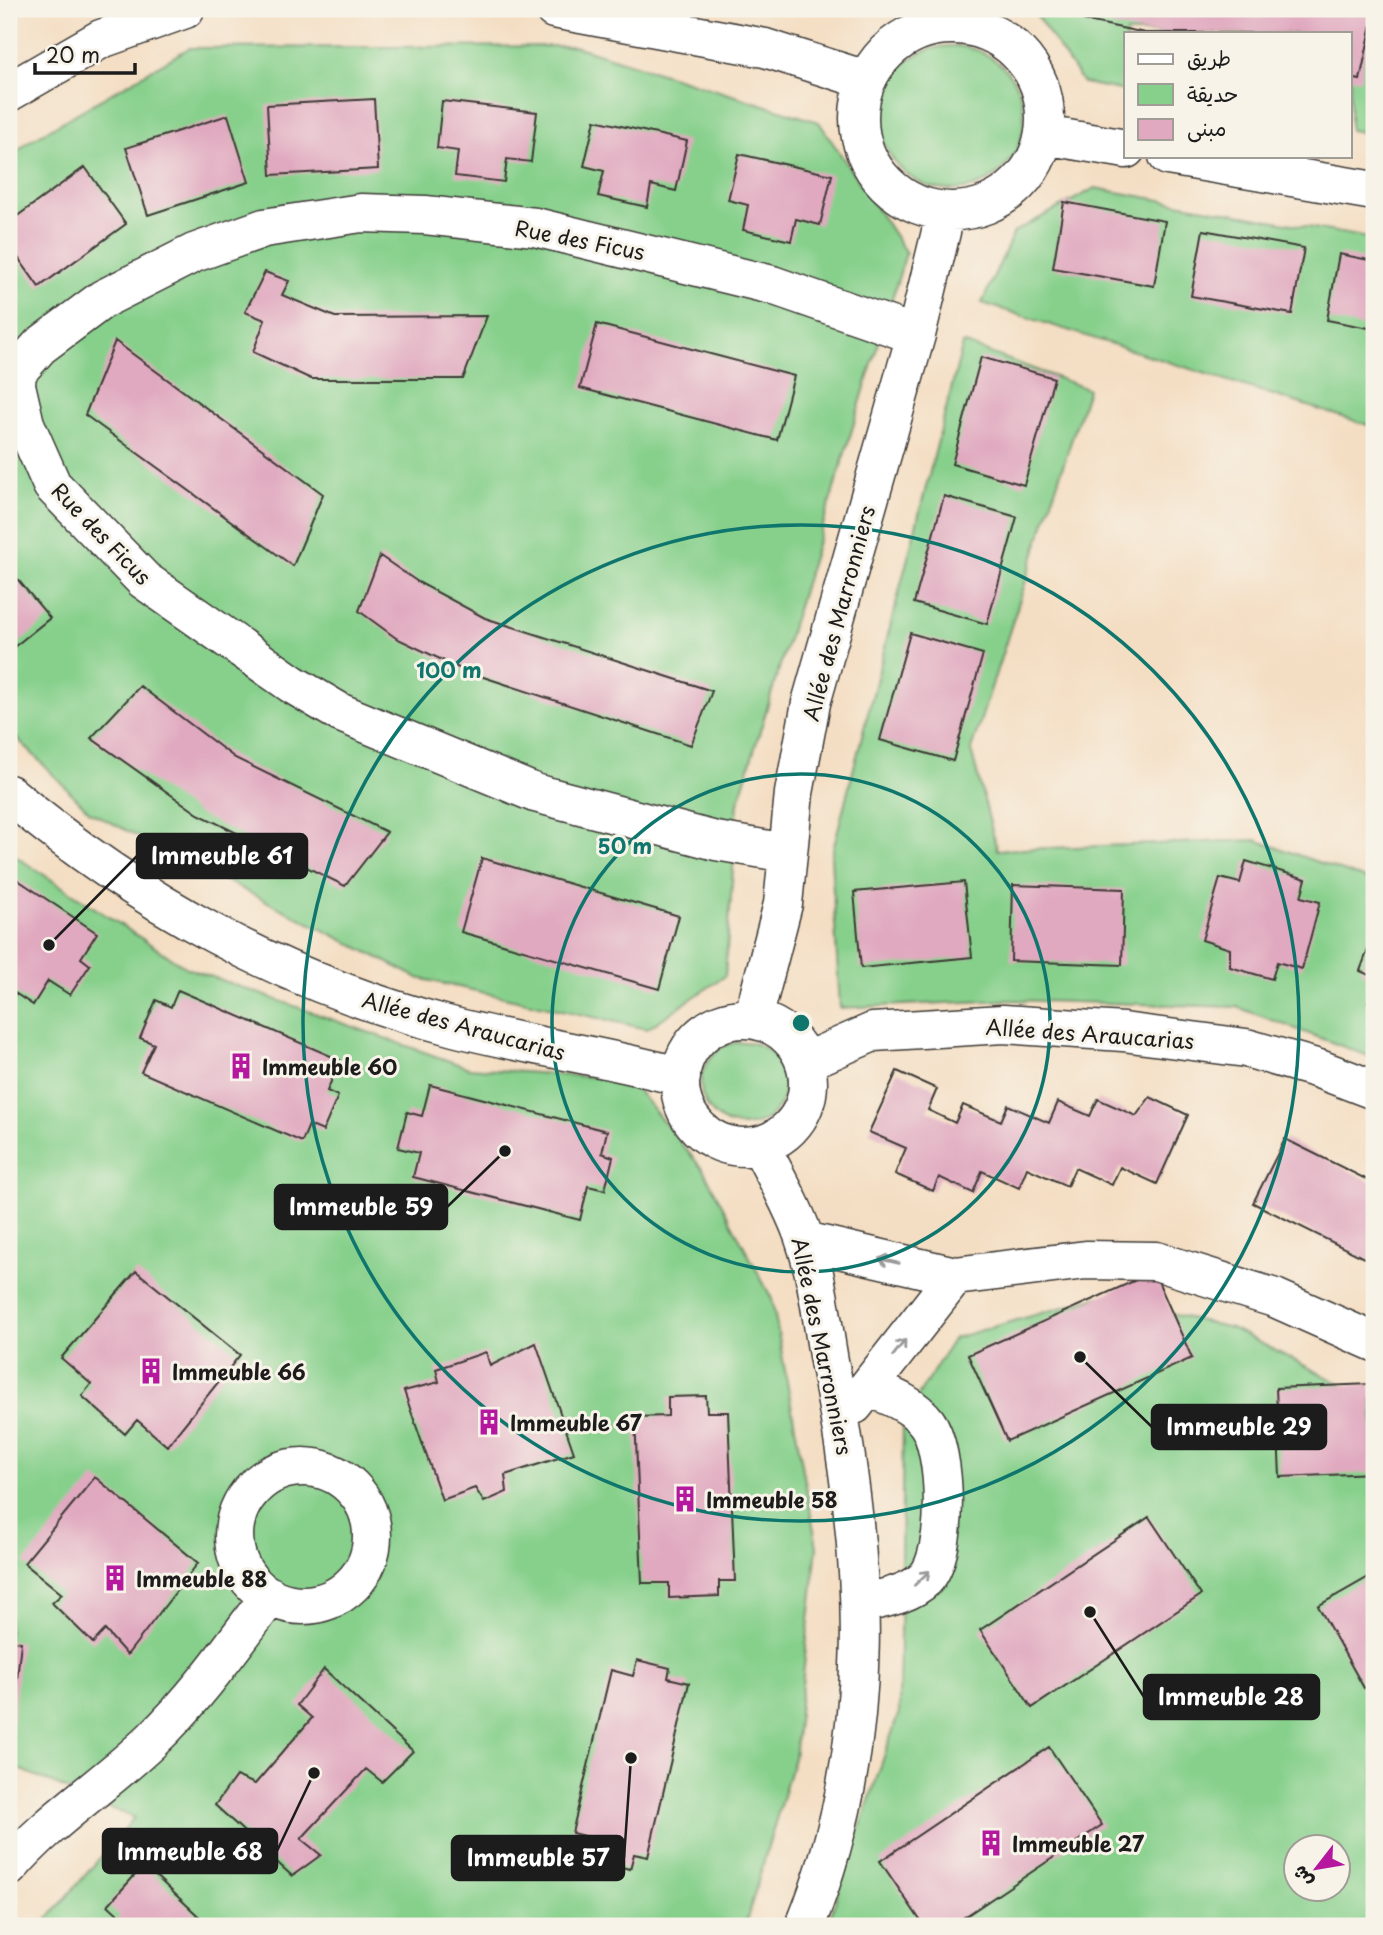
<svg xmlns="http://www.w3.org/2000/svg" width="1383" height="1935" font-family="'Playpen Sans','Playpen Sans Arabic',sans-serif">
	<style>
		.green { fill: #87d08c; stroke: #527654; stroke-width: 2; fill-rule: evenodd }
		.building { fill: #e0a9bf }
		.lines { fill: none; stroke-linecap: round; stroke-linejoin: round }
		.minor-casing { stroke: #3c3935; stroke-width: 41 }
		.minor { stroke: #fff; stroke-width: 38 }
		.oneway { stroke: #999 }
		.ring { fill: none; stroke: #0f766e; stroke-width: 3.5 }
		.labels { text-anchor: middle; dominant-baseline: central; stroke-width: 6; stroke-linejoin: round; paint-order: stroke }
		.street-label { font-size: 21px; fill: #1c1c1c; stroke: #f7f3e8 }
		.poi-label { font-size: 21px; font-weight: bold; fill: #1c1c1c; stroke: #f7f3e8; text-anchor: start }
		.centre { fill: #0f766e; stroke: #f7f3e8; stroke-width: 3.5 }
		.ring-label { font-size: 21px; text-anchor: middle; font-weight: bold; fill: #0f766e; stroke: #f7f3e8; stroke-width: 6; stroke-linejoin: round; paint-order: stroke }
		.leader { fill: none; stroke: #1c1c1c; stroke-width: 2.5 }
		.callout-dot { fill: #1c1c1c; stroke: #f7f3e8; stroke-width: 2.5 }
		.callout { fill: #1c1c1c; stroke: #1c1c1c; stroke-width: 2.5 }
		.callout-label { font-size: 23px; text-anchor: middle; font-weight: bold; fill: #fff }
	</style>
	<rect width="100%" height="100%" fill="#f7f3e8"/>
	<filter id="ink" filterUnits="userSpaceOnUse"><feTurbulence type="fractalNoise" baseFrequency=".0143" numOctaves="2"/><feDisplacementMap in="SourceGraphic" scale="14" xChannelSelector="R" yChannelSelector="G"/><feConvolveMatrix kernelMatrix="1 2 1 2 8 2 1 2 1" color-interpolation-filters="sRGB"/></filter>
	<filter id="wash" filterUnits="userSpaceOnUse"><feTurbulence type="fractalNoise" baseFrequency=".00686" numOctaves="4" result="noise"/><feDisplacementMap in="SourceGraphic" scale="28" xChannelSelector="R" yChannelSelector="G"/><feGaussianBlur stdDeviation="1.57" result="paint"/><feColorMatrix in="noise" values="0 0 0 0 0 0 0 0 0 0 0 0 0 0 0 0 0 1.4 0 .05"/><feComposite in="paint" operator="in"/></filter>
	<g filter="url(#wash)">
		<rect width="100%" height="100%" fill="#f4dec3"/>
		<!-- green -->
		<path class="green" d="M1032,9H1374V134L1350,130V33H1126V91L1083,83Z
			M574,46L819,122L906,253L738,803L725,976L647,1029L418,978L90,812L9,730V158L28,142L189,48Z
			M880 118a72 72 0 1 1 144 0a72 72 0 1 1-144 0Z
			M1095,188L1374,239V427L982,303L1014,232Z
			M963,343L1088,389L971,750L997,850L1256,840L1374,882V1058L1237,1007L1008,1000L840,1008L831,857Z
			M9,852L187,968L469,1068L629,1080L704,1171L772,1299L817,1547L794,1758L745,1926H42L134,1818L22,1770L9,1771Z
			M701 1084a42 42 0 1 1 84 0a42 42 0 1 1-84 0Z
			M1098,1297L1231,1328L1374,1401V1926H827L899,1712L903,1420L954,1338ZM1296,1848H1338V1890H1296Z"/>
		<g id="blocks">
			<!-- building -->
			<path class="building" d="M1085,9H1343L1374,15L1360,80L1350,78V33H1145L1083,20Z
				M374,99L378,169L271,175L267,105Z
				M442,101L537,112L531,162L507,159L504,182L455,176L458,151L437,148Z
				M228,115L249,182L148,215L126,148Z
				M595,120L687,141L676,191L651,185L647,207L598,196L604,171L584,166Z
				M739,154L832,175L820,225L796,219L791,241L743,230L748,205L728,200Z
				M85,167L126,224L39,287L9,245V222Z
				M1064,202L1165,221L1154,286L1053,268Z
				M1203,230L1304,248L1292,314L1191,296Z
				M1339,254L1374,261V329L1327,320Z
				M265,272L289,281L282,295L335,317L487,316L463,379H311L253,352L265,320L245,312Z
				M597,324L794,376L777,440L580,388Z
				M115,341L323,494L293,566L85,415Z
				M981,357L1054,378L1024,485L952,464Z
				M944,496L1017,517L987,624L914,603Z
				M380,556L418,582L485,618L712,691L691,745L465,671L396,638L359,611Z
				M9,569L50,618L9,651Z
				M910,633L983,654L953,761L880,740Z
				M140,686L235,758L387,832L345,886L198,814L91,738Z
				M482,858L679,916L659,989L461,932Z
				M1246,861L1306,879L1301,897L1320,902L1302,969L1277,962L1272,979L1230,967V949L1202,940L1220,878L1240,883Z
				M9,874L97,933L81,958L90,965L70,995L48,981L33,1005L9,989Z
				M964,882L972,957L861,968L854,892Z
				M1013,885L1124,889L1122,965L1011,961Z
				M1374,933V977L1360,971Z
				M1374,985V1004L1368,1002Z
				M178,990L340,1060L327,1091L338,1096L323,1131L309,1125L302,1142L141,1072L154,1044L140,1038L156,1000L171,1007Z
				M897,1071L937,1089L928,1110L955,1123L963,1105L1001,1121L1008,1105L1049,1123L1058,1102L1090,1116L1098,1099L1136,1116L1150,1097L1188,1115L1157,1184L1120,1167L1112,1185L1075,1168L1067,1186L1027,1168L1019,1188L982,1171L973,1193L939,1177L933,1191L895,1174L906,1148L869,1132Z
				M430,1085L607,1131L602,1153L613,1157L605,1190L588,1186L580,1220L413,1177L419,1153L398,1148L407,1112L422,1116Z
				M1285,1139L1374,1183V1263L1253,1203Z
				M136,1271L240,1355L167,1446L137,1420L125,1434L82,1396L91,1384L61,1358Z
				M1154,1272L1192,1358L1007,1441L968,1355Z
				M536,1343L574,1453L505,1475L507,1492L484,1502L475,1488L442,1500L404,1391L439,1382L436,1369L486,1352L490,1366Z
				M1371,1384L1374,1473L1280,1477L1276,1388Z
				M706,1396L707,1412H728L735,1581H719V1596L669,1598V1583H642L635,1417L668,1416V1397Z
				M95,1477L198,1563L127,1655L105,1630L93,1643L52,1603L62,1594L24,1563Z
				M1149,1517L1201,1595L1032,1708L980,1630Z
				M1374,1574V1682L1364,1688L1318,1606Z
				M9,1640L21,1642L11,1735L9,1734Z
				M637,1660L670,1668L668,1678L689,1683L648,1857L634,1854L630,1869L587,1859L592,1838L572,1833L611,1670L633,1676Z
				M324,1669L413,1751L382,1782L366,1769L301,1839L321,1855L292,1876L215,1805L236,1776L255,1784L312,1718L297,1705Z
				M1049,1747L1102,1825L951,1926H924L880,1861Z
				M144,1865L209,1926H111L120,1916L108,1905Z"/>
		</g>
	</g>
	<g filter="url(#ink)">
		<use href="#blocks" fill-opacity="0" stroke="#3c3935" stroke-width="2"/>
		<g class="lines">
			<!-- minor casing -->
			<g class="minor-casing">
				<path id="minor" d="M554,9L765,48L866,80
					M859 118a93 93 0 1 1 186 0a93 93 0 1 1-186 0Z
					M9,92L101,39L185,9
					M1044,135L1126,149
					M1168,156L1374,191
					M9,794C137,902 285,983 447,1025C525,1046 604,1055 681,1077
					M787,853L716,841L535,793L341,713L292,684L144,580L52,485L25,424L16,385L17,372L40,346L103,299L194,253L264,228L361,213L425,215L535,227L772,285L916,335
					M753,1019L783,904L794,793L811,703L916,335L946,211
					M680 1083a64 64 0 1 1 128 0a64 64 0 1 1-128 0Z
					M805,1062L873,1032L1003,1024L1123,1032L1246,1048L1319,1069L1374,1090
					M760,1145C775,1176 795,1209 805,1241C818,1279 822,1322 829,1361C868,1554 880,1740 805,1926
					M805,1241L955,1276L1086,1260L1156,1261L1275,1298L1374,1342
					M854,1405L955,1276
					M234 1536a69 69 0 1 1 138 0a69 69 0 1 1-138 0Z
					M861,1604C883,1598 908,1595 925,1579C950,1554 947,1450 927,1423C913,1404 890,1396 868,1387
					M9,1867C50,1819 106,1784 152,1740C197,1697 233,1645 270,1596"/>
			</g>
			<!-- minor -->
			<use href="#minor" class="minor"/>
		</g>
		<!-- one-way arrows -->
		<defs><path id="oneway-shaft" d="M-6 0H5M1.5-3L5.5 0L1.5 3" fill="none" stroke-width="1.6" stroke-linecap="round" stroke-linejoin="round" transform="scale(1.75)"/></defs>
		<g class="oneway">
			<use href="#oneway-shaft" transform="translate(889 1261) rotate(-167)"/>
			<use href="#oneway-shaft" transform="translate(899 1348) rotate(-52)"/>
			<use href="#oneway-shaft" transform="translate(922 1578) rotate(-44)"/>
		</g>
	</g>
	<!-- distance rings -->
	<g class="ring">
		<circle cx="801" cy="1023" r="249"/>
		<circle cx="801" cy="1023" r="498"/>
	</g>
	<!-- icons -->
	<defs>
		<g id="building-bare" transform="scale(2.1)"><path d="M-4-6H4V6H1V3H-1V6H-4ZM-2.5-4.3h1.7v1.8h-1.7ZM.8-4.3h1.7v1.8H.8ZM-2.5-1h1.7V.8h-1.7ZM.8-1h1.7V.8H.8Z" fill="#b5179e" stroke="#f7f3e8" stroke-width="2.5" paint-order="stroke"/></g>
	</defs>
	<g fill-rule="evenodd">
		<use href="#building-bare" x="241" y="1066"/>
		<use href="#building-bare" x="151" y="1371"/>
		<use href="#building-bare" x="489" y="1422"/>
		<use href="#building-bare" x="685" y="1499"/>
		<use href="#building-bare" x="115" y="1578"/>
		<use href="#building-bare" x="991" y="1843"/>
	</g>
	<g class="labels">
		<!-- street labels -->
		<g class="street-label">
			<text transform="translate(580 239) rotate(11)">Rue des Ficus</text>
			<text transform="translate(102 533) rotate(46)">Rue des Ficus</text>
			<text transform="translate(838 613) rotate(-75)">Allée des Marronniers</text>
			<text transform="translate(464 1025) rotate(15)">Allée des Araucarias</text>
			<text transform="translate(1090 1033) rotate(4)">Allée des Araucarias</text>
			<text transform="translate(823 1346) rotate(78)">Allée des Marronniers</text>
		</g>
		<!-- poi labels -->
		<g class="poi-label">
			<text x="262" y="1066">Immeuble 60</text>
			<text x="172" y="1371">Immeuble 66</text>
			<text x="510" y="1422">Immeuble 67</text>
			<text x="706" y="1499">Immeuble 58</text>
			<text x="136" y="1578">Immeuble 88</text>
			<text x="1012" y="1843">Immeuble 27</text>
		</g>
	</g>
	<circle cx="801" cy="1023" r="10" class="centre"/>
	<g class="ring-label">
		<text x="449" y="678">100 m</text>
		<text x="625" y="854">50 m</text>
	</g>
	<!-- callouts -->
	<path class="leader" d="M49 945L137 856M505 1151L447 1207M1080 1357L1152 1427M1090 1612L1144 1697M314 1773L277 1851M631 1758L624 1858"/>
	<g class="callout-dot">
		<circle cx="49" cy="945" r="7"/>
		<circle cx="505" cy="1151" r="7"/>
		<circle cx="1080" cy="1357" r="7"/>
		<circle cx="1090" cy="1612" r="7"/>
		<circle cx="314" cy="1773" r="7"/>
		<circle cx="631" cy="1758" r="7"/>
	</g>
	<g class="callout">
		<rect x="137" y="834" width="170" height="44" rx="7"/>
		<rect x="275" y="1185" width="172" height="44" rx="7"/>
		<rect x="1152" y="1405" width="174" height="44" rx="7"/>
		<rect x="1144" y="1675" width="175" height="44" rx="7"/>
		<rect x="103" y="1829" width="174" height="44" rx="7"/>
		<rect x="452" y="1836" width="172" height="44" rx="7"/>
	</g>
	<g class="callout-label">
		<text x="222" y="864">Immeuble 61</text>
		<text x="361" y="1215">Immeuble 59</text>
		<text x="1239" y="1435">Immeuble 29</text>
		<text x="1231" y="1705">Immeuble 28</text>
		<text x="190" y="1860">Immeuble 68</text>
		<text x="538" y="1866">Immeuble 57</text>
	</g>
	<!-- margin -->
	<rect width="1383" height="1935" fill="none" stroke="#f7f3e8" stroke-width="35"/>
	<!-- legend -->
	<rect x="1124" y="32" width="228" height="126" fill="#f7f3e8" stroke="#9f9d96" stroke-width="2"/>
	<rect x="1138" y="54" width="35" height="10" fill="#ffffff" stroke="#9f9d96" stroke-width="2"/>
	<text x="1187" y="66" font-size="21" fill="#1c1c1c">طريق</text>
	<rect x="1138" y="84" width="35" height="21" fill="#87d08c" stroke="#9f9d96" stroke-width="2"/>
	<text x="1187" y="102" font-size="21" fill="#1c1c1c">حديقة</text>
	<rect x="1138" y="119" width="35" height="21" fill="#e0a9bf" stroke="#9f9d96" stroke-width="2"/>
	<text x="1187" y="136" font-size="21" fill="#1c1c1c">مبنى</text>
	<!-- north arrow -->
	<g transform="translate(1317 1868) rotate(239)"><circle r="33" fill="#f7f3e8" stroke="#9f9d96" stroke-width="2"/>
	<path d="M0-5L12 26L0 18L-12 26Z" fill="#b5179e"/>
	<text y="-10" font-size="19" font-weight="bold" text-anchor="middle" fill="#1c1c1c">ش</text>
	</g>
	<!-- scale -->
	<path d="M35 63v10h100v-10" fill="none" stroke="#1c1c1c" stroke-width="3.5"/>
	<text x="46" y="63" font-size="21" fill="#1c1c1c" stroke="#f7f3e8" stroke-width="5" paint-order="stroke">20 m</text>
</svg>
